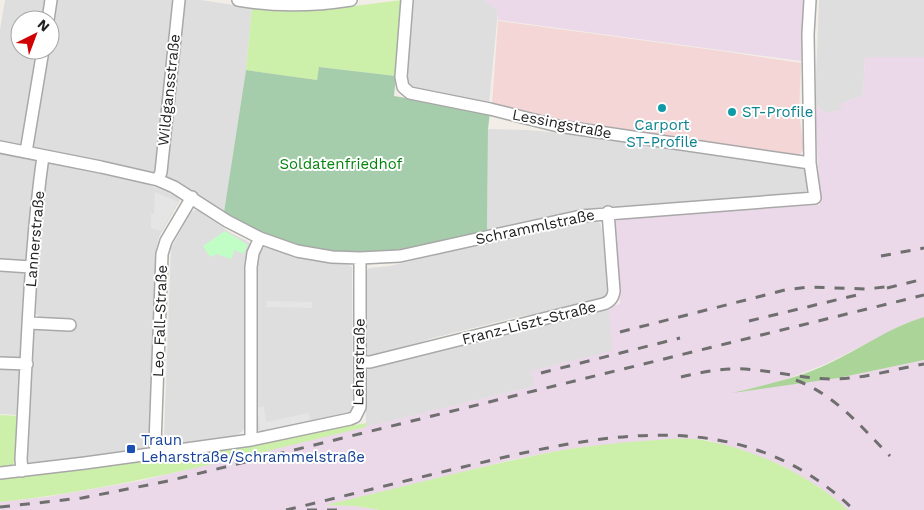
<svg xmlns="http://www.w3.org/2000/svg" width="924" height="510" font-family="'Work Sans',sans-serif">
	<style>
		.residential { fill: #dfdede }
		.commercial { fill: #f3d6d5 }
		.industrial { fill: #ebd8e8 }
		.grass { fill: #ccefa9 }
		.forest { fill: #aad498 }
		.cemetery { fill: #a6cdab }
		.park { fill: #c1fec6 }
		.parking { fill: #e5e5e5 }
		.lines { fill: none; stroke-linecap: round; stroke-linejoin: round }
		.minor-casing { stroke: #a8a8a8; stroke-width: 14 }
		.minor { stroke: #fff; stroke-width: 11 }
		.rail { stroke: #6f6f6f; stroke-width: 3; stroke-dasharray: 10 10; stroke-linecap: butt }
		.culture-dot { fill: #0f9aa8; stroke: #fff; stroke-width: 2 }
		.transit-dot { fill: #1a4fb4; stroke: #fff; stroke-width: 2 }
		.labels { text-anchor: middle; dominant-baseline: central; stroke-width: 4; stroke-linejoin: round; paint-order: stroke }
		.street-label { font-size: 15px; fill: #212121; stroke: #fff }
		.culture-label { font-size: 15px; fill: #0d838f; stroke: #fff; text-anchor: start }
		.park-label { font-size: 15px; fill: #04850d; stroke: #fff }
		.transit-label { font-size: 15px; fill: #164399; stroke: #fff; text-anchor: start }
	</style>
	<rect width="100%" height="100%" fill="#f2eee7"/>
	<!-- residential -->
	<path class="residential" d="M5,0H45L42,20H20V50H37L24,141L19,145L0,143V30Z
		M55,0H174L156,170L154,172L152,173L38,149L33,146L47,50H50V32Z
		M182,0H201L252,8L246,70L224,212L201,197L169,180L164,172Z
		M411,0H485L498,11L489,104L414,89L409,86L405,78Z
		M819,0H924V57H865L863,95L841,104L842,110L825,113L815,104Z
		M488,129L529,130L568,134L802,166L806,169L809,184L806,192L797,196L601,207L487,231Z
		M0,152L33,158L36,163L27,257L25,261H0Z
		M52,162L137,180L167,192L176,196L180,200L159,237L156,249L154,296L156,302L149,445L145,448L32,464L28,461L27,458L33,335L35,331L39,330L73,331V319L40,317L35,313L37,253L47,166Z
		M194,210H197L231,233L249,242L250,244L245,263V425L243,431L237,435L168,445L164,440V437L171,248L191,212Z
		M593,220L600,223L602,230L609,294L605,299L572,307L513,318L433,338L397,350L369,357L366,355L365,351V273L369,268L390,266L557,226Z
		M265,247L301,258L349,265L352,267L353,405L350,412L263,431H260L256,428L257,269L258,257L261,250Z
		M0,269L22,272L26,279L22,353L21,356L13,359L0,358Z
		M609,307L613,351L532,371L535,386L366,427L365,373L369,367Z
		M0,367L17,368L20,371L21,376L19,415L0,414Z"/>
	<!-- commercial -->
	<path class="commercial" d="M498,21L721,51L801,63L799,113L804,148L801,153L797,156L566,123L492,105Z"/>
	<!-- industrial -->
	<path class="industrial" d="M485,0H804L801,61L498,20V11Z
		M865,57H924V317L909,322L826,364L779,382L740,391L838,378L924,360V510H848L819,487L783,466L742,450L707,440L669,439L583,447L553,452L511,460L328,505L355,506L380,510H0V502L46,497L144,480L535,386L531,371L612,351L609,307L620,304L613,231L616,221L624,218L820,205L815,104L825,113L841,110V104L863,95Z"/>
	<!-- grass -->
	<path class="grass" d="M402,0L396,76L320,67L317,80L246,70L252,8L299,11L322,10Z
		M0,415L19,416L16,461L11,466L0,467Z
		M353,422L356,425L366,423V427C245,456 124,489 0,502V477L82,470L174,456L175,462L202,451Z
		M669,439C681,439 695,438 707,441C757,450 811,476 848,510H380L355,506L326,505C401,488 476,467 552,452C590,445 630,442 669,439Z"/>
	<!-- forest -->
	<path class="forest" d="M924,317V360L838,378L732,393C765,385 798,378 828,364C860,349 890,327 924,317Z"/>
	<!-- cemetery -->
	<path class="cemetery" d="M319,67L396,76L394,96L490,112L488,129L487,231C457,238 427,246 397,251C354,258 305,250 264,234C250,229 237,219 224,212L246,70L317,80Z"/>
	<!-- park -->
	<path class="park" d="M225,231L248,245L243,254L235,250L231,259L217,254L210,257L203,246Z"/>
	<!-- parking -->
	<path class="parking" d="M155,192L178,202L161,231L151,228V214H154Z
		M266,301L312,302V308L266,307Z
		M257,407H264L266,422L309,413L310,421L267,430L266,425V430H260Z"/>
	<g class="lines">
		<!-- minor casing -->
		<g class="minor-casing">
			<path id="minor" d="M238,0C276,7 313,6 351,0
				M407,0L401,77L403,87L410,93L490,109L558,126L810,163
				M48,20L51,0
				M0,147L101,167L158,180L174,187L227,221L260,238L297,251L332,257L360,258L400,256L581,216L815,198L810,163L808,34L810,0
				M26,152L43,50
				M158,180L161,172L179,0
				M0,265L31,267
				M29,323L70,325
				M360,362H370L603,304C610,302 613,298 614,291L608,212
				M0,363L27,364
				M251,440V267L253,253L260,238
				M157,453L155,444L162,254L166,241L192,197
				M22,471L21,459C27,358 29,256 43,156
				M0,473L85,463L251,440L350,419L355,417L360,407V258"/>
		</g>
		<!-- minor -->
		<use href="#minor" class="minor"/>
		<!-- rail -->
		<path class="rail" d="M881,256L924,248
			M887,288L924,279
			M749,321L865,293
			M620,332L785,290L809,287L866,289L895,286
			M541,373L680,338
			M681,377C702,372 723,368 745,369C775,371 804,379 833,379C864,379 894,369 924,364
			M796,380C838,397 859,425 890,456
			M0,507L82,498L168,481L924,295
			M286,510C345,496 404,481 463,467C600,434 741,401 854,510
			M307,510H338"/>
	</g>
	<!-- markers -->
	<g class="culture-dot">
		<circle cx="662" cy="108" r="5"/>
		<circle cx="732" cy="112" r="5"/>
	</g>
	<rect class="transit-dot" x="126" y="444" width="10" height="10" rx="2.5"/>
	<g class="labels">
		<!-- street labels -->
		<g class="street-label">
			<text transform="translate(169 90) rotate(-84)">Wildgansstraße</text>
			<text transform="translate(562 124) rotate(11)">Lessingstraße</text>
			<text transform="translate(535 227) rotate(-12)">Schrammlstraße</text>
			<text transform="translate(35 239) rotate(-85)">Lannerstraße</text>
			<text transform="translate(160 321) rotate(-88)">Leo Fall-Straße</text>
			<text transform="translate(529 323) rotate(-14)">Franz-Liszt-Straße</text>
			<text transform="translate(359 362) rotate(-89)">Leharstraße</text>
		</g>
		<!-- culture labels -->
		<g class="culture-label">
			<text x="742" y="112">ST-Profile</text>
			<text x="662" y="125" text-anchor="middle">Carport<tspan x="662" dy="17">ST-Profile</tspan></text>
		</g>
		<!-- park labels -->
		<g class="park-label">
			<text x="341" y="164">Soldatenfriedhof</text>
		</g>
		<!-- transit labels -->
		<g class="transit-label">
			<text x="141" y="440">Traun<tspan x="141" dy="17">Leharstraße/Schrammelstraße</tspan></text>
		</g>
	</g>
	<!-- north arrow -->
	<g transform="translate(35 35) rotate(42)"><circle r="24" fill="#ffffff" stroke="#a6a6a6"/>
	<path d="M0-4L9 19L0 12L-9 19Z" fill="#d10002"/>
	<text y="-8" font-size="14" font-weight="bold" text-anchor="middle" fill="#212121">N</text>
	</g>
</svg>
